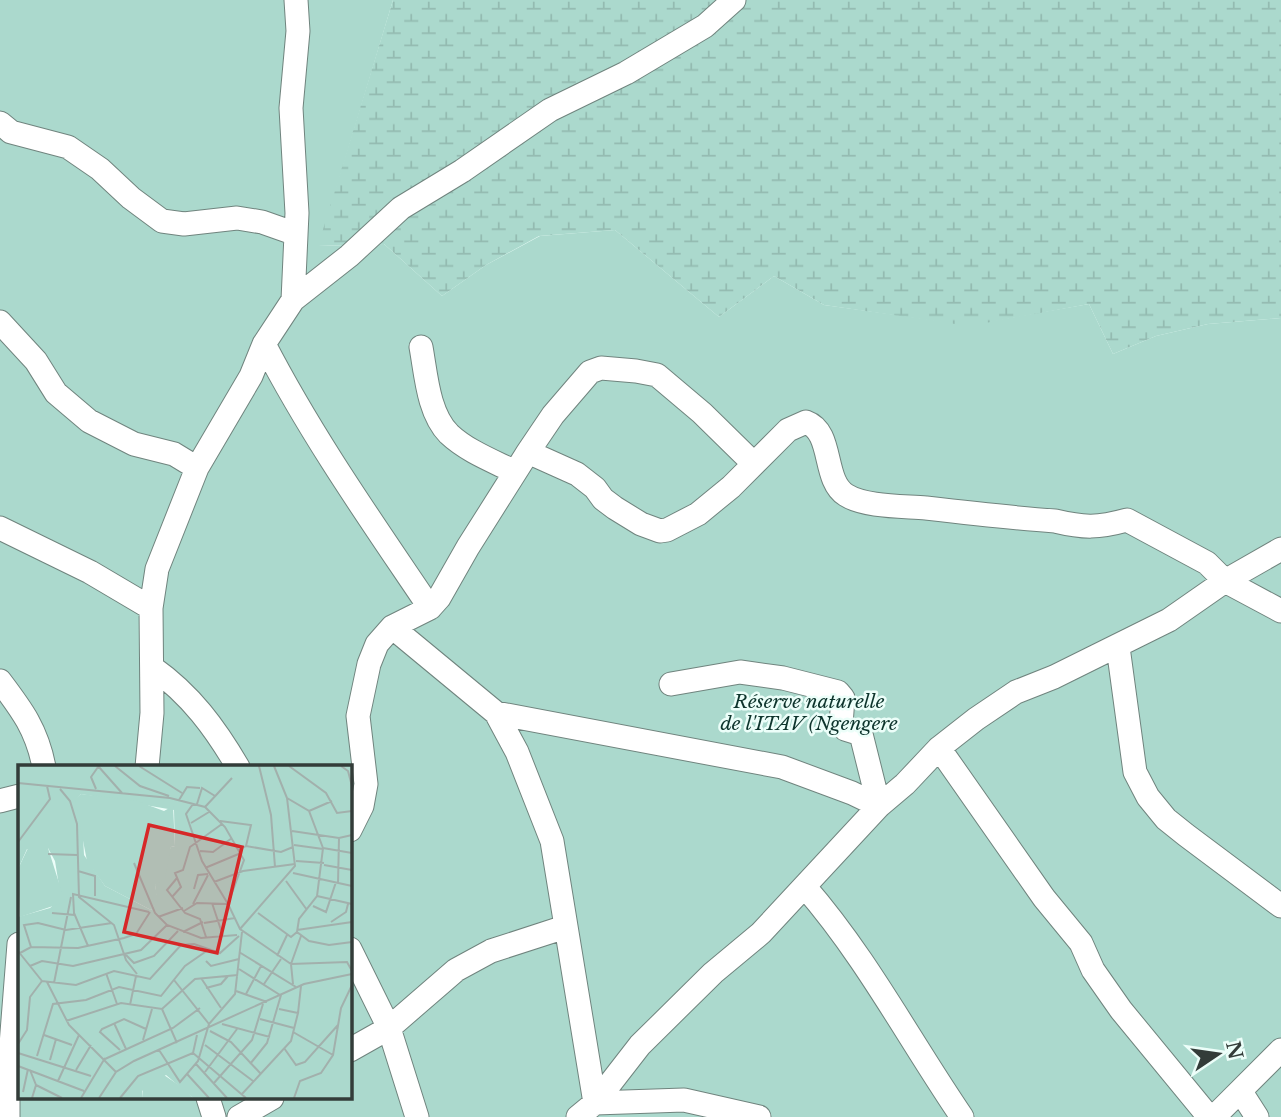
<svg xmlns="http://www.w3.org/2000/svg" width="1281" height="1117" font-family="'Libre Baskerville',serif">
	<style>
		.green { fill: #abd9cd; fill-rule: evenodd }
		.wetland { fill: url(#wetland-marsh) }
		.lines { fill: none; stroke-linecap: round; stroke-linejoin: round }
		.street-casing { stroke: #70847e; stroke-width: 25 }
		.street { stroke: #fff; stroke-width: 23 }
		.labels { text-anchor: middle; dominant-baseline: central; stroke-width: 5; stroke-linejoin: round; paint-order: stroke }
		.park-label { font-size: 19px; font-style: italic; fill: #0d342c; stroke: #ecfef9 }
		.inset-road { fill: none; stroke: #a2b0ac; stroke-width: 2 }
		.view { fill: #d62828; fill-opacity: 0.15; stroke: #d62828; stroke-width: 3.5 }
		.inset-edge { fill: none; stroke: #333c39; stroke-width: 3.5 }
	</style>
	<defs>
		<pattern id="wetland-marsh" width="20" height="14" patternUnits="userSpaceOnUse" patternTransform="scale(1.75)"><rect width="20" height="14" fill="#abd9cd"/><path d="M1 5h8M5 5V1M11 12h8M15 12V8" fill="none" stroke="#94bbb1"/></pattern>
	</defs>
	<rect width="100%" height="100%" fill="#ecfef9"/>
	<!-- green -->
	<path class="green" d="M0,0H393L319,246L384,244L442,296L486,265L540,236L615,230L719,317L774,276L824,305L969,325L1089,304L1113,354L1156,336L1208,324L1281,318V1117H0ZM19,767H350V1098H19Z"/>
	<!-- wetland -->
	<path class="wetland" d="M393,0H1281V318L1208,324L1156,336L1113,354L1089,304L969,326L824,305L774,276L719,317L615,230L539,236L486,265L442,296L384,244L318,246Z"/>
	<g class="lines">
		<!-- street casing -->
		<g class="street-casing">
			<path id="street" d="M0,123L11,132L68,147L100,169L131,198L162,221L184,224L237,218L262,222L296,234
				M293,300L297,213L291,108L298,31L296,0
				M0,322L36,361L56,393L89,421L134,444L174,454L197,468
				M264,344C312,437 372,522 430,608
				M421,347C426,374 428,413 449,434C467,451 493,461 515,472
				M528,452L577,474L595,488L603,499L615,508L641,524L660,531L667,530L698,514L731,487L788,430L806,422C834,432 822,480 846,495C865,507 903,506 926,508C969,513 1012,518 1055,521C1084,528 1098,528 1127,520L1207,563L1225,581L1281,611
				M0,528L90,572L151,608
				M392,627L496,713L517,752L552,841L595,1103
				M1118,647L1135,772L1148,797L1166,819L1186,835L1281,906
				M153,668C191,695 215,728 238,767
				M0,681C22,710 37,730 44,767
				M671,684L740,672L783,678L838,692L843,698L841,724L845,729L861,734L879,806
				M496,713L782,767L852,793L879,806
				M939,748L1044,898L1081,943L1093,970L1121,1010L1209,1117
				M147,767L152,713L151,608L157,569L197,468L251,376L264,344L293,300L349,256L401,208L462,171L550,110L626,73L705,26L734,0
				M0,801L19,796
				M350,830L362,806L366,784L358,716L369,664L377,644L392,627L430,608L439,598L468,547L528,452L553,415L590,372L601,368L636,371L657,375L702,413L753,463
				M805,887C866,957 910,1041 962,1117
				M350,949L389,1028L417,1117
				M350,1050L389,1028L456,970L491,951L565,927
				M1241,1092L1257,1117
				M208,1098L214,1117
				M595,1103L640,1045L713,973L761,933L879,806L905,784L939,748L976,719L1016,692L1054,677L1169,620L1225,581L1281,549
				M8,1117V1083L19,944
				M239,1117L272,1098
				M578,1117L595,1103L684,1100L759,1117
				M1214,1117L1281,1050"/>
		</g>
		<!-- street -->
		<use href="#street" class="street"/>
	</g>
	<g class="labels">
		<!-- park labels -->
		<g class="park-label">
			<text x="809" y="701">Réserve naturelle<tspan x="809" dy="22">de l'ITAV (Ngengere</tspan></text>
		</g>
	</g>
	<!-- overview -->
	<g transform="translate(18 765)">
		<rect width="334" height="334" fill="#ecfef9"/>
		<path d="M0,1H334V333H175L148,310L124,326V333H0V152L32,143L43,133L37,96L30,83L9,84L0,104ZM63,29L156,45L157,81L153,82L137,120L139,136L133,145L87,121L66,90L64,52L58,35Z" fill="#abd9cd" fill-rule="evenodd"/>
		<path d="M10,83H30L47,137L2,152L0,104ZM143,308L165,323L175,333H124L125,322Z" fill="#abd9cd"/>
		<path d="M63,29L119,36L146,46L155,41L157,81L153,82L147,113L137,120L140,136L133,145L87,121L69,96L57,35Z" fill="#abd9cd"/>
		<path class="inset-road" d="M80,1L104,28M97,1L122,21L151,31M121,1L164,28M241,1L253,50L257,102M271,1L308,28L319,48L334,46M323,1L330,6L334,21M0,18L152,33L187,42L207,62L226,95L210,139L222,164L273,199L329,197L334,206M42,24L52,36L59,59L61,132L96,160L108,195L119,209M78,24L73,12L80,2M269,33L291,46L305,83L299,131L281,154L279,167L291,176L311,180L334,177M161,35L169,22L182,23M175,39L168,49L184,96L210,139M179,39L184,23L197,31M187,42L214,13M291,46L314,36M202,56L233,60L228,81M173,58L191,47M274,66L321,73L334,70M0,77L32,34L29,21M276,80L305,84M305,83L334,88M221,85L228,81L263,87L275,82M182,86L195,87L214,73M30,89L59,90M278,96L306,98M116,98L137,148L149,160L183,173L219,170M306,100L334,105M187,103L223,88M60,106L77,111V131M275,108L334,121M159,113L149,125L167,148L182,154L188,172M268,116L289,145M196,117L225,106L277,99M320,118L321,73M176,124L180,110L190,109M299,131L334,139M154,132L163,122L157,108L165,105L172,82L204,59M194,138L205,171M175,139L190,110M295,141L308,147L318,117M166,146L179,138L210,139M34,148L57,150M240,148L273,172L279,167M140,152L165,143M313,157L328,147L330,139M186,158L217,153M222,164L277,101L269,33L256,1M279,165L334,157M165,167L185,157M70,181L56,148L55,129L131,147M13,182L6,160L20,158L48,165L94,158M0,186L24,216M221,187L278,222M2,188L13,182L60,183L106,173L118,169L132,147M107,189L116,198L136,191L160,166M259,191L269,170M188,196L193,201L221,194M12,201L24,196L55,201L123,185L149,160M221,204L262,230M88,208L99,239M183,213L203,243M156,215L191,259M29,217L51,260L98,307M36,218L53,132M246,219L263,194M275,219L273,199L283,171M188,223L203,219L210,211M218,226L249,237M228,229L243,201M112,240L118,211M144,244L159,278M280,248L283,221M242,254L276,263M48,256L103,238L144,244L177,214L220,210M96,258L108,284M204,259L252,272M192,266L213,277L243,309M275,267L315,290M26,270L54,280M125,275L134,244M0,279L9,265L12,232L24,216L58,220L96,206L132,214L163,180L176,179L202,188L221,171M187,280L235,316M266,283L278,300L287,297L320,260M102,285L82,267L84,264L106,254L128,264M141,285L162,317L180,296L191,259L217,229L224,167M0,288L73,311M175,288L228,333M19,291L35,239L68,235L101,222L143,231L167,201L190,185M87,294L155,263L182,243M32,295L38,274M178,299L209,333M232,299L249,278L263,230M0,301L66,326M12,305L18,320L14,333M58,305L73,280M187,307L219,264M169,309L191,333M40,316L61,270M196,318L234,275L245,239M18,320L44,333M5,327L10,304M224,329L273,276L280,248L261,244M63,333L87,293M81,333L98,307L116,296L286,219L334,209M102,333L120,311L175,288L179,270M276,333L282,316L303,308L315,290L323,243L334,220"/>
		<path class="view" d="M131,60L224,82L199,188L106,167Z"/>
		<rect width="334" height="334" class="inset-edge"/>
	</g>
	<!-- north arrow -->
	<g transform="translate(1218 1054) rotate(77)" stroke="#ecfef9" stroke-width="5" paint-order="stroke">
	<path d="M0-5L12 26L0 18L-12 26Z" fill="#333c39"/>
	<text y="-10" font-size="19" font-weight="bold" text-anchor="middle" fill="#333c39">N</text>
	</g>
</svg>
